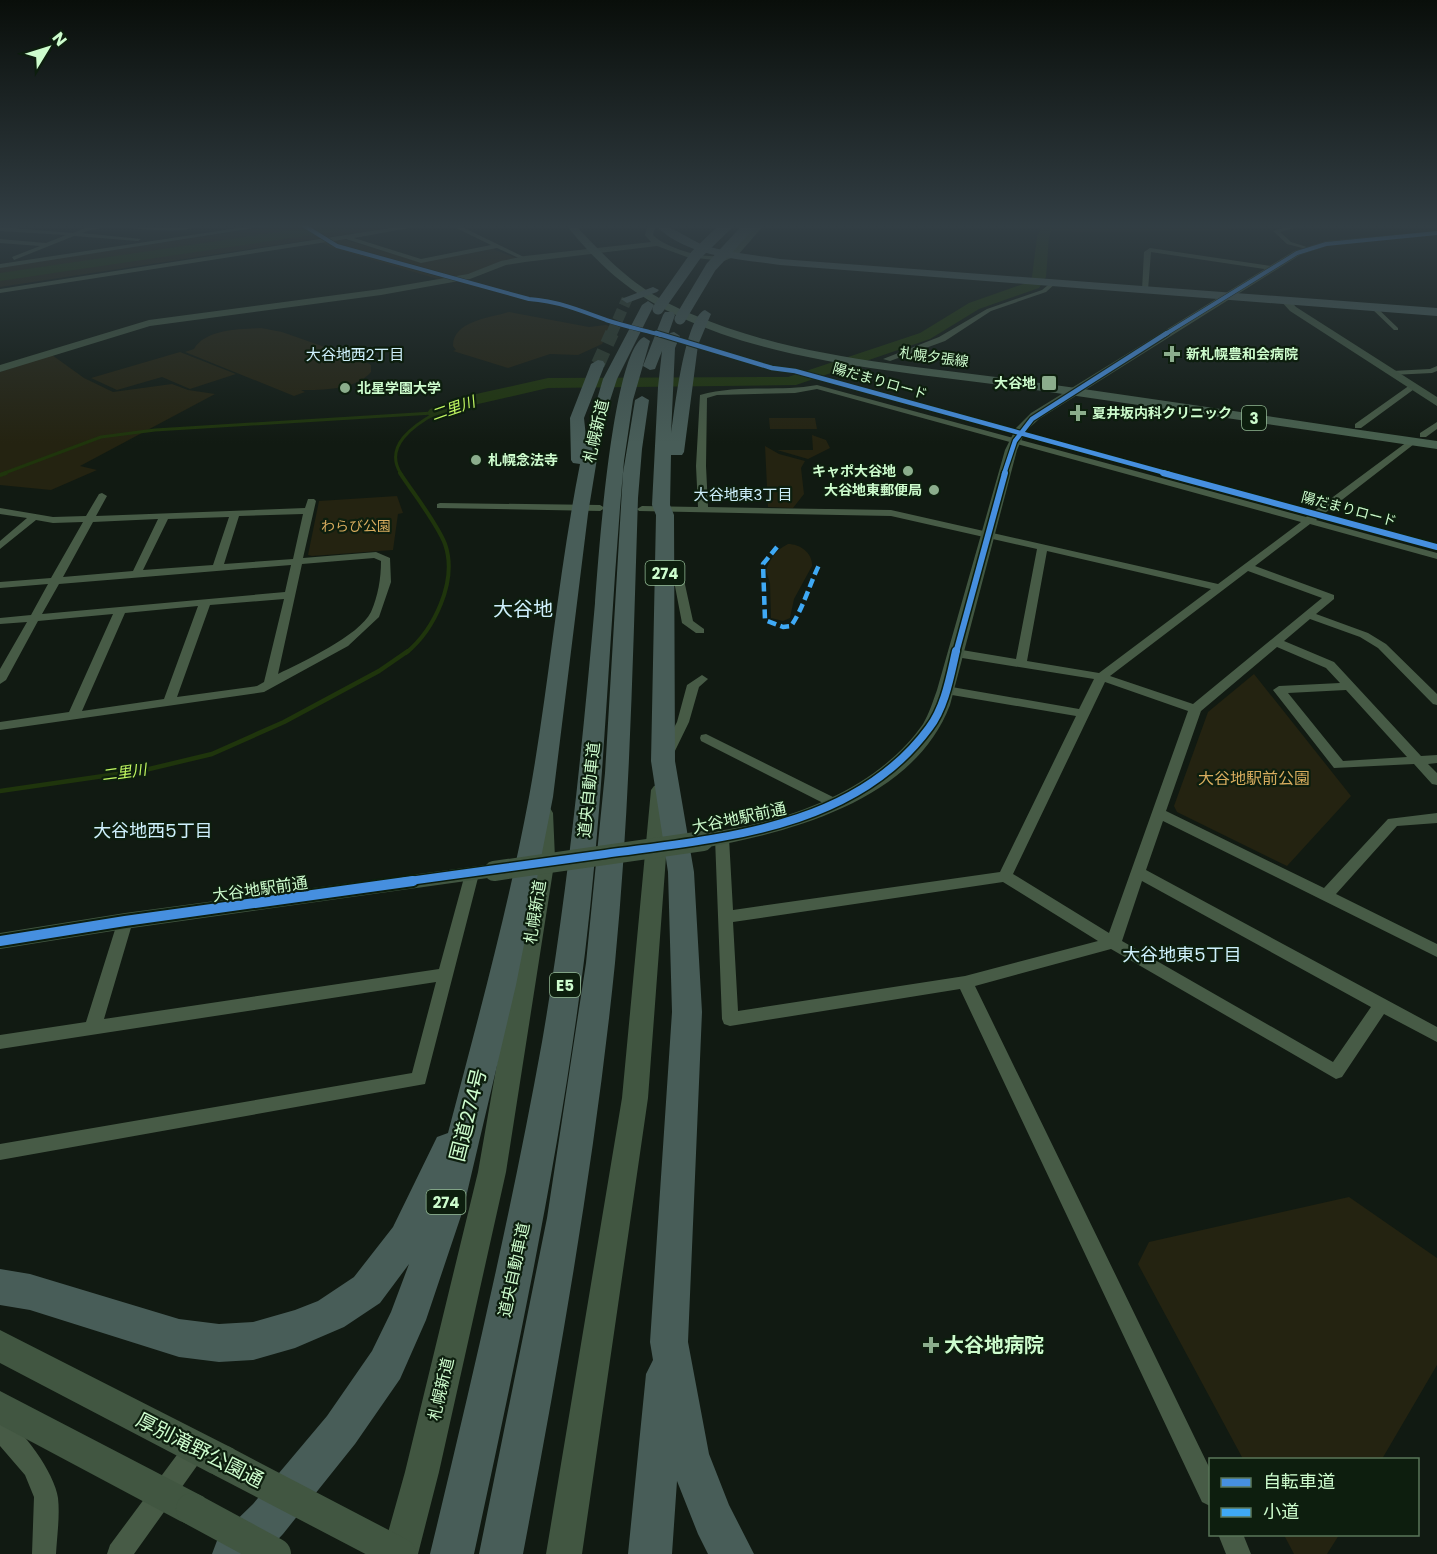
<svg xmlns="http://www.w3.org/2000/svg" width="1437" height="1554" font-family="Poppins,'Noto Sans JP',sans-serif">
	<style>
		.green { fill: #242311 }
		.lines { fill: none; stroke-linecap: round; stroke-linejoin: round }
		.stream-far2 { stroke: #1f350c; stroke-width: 3 }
		.stream-far1 { stroke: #1f350c; stroke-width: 4 }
		.stream { stroke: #1f350c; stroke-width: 4.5 }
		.river { fill: #1f350c; fill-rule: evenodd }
		.highway-tunnel-far1 { stroke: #2d3c2e; stroke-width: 11; stroke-dasharray: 11 5; stroke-linecap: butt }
		.highway-tunnel { stroke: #2d3c2e; stroke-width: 14; stroke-dasharray: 14 8; stroke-linecap: butt }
		.street { fill: #475b46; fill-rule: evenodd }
		.secondary { fill: #415641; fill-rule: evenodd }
		.primary { fill: #48604e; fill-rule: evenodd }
		.highway { fill: #485d58; fill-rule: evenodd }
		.secondary-bridge-far1 { stroke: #415641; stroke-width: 20 }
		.secondary-bridge { stroke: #415641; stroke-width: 32 }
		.highway-bridge { stroke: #485d58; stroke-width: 11 }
		.quiet { stroke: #3fa9f5; stroke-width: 4.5; stroke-dasharray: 9 4.5; stroke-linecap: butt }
		.cycleway-far4-casing { stroke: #0d1e0e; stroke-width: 5 }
		.cycleway-far3-casing { stroke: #0d1e0e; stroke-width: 7 }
		.cycleway-far2-casing { stroke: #0d1e0e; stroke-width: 9 }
		.cycleway-far1-casing { stroke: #0d1e0e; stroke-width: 11 }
		.cycleway-casing { stroke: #0d1e0e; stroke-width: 14 }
		.cycleway-far4 { stroke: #468fdf; stroke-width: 4 }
		.cycleway-far3 { stroke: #468fdf; stroke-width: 4.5 }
		.cycleway-far2 { stroke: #468fdf; stroke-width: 6 }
		.cycleway-far1 { stroke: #468fdf; stroke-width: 8 }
		.cycleway { stroke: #468fdf; stroke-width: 10 }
		.poi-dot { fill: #8bad8c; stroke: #0d1e0e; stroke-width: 2 }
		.labels { text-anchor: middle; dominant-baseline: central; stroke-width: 4.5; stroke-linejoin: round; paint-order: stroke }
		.far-poi-label { font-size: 14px; font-weight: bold; fill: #cdfccd; stroke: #0d1e0e; text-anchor: start }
		.far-street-label { font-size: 14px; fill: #cdfccd; stroke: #0d1e0e }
		.far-park-label { font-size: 14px; fill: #d7ac5e; stroke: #0d1e0e }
		.far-neighbourhood-label { font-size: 15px; fill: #cef0fc; stroke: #0d1e0e }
		.far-water-label { font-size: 15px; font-style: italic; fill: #c0f661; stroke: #0d1e0e }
		.shield { fill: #0d1e0e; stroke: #93b994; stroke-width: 1.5 }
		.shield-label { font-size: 15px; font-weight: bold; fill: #cdfccd }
		.street-label { font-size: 16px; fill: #cdfccd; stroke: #0d1e0e }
		.park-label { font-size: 16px; fill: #d7ac5e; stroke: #0d1e0e }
		.neighbourhood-label { font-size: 18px; fill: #cef0fc; stroke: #0d1e0e }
		.quarter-label { font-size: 20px; fill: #cef0fc; stroke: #0d1e0e }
		.near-street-label { font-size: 20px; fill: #cdfccd; stroke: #0d1e0e }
		.near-poi-label { font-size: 20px; font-weight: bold; fill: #cdfccd; stroke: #0d1e0e; text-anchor: start }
	</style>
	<rect width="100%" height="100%" fill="#111a12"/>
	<!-- green -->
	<path class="green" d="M279,225H408L0,287V267Z
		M996,225H1279L1210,231L1075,232Z
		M340,238L420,262L493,249L516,258L472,273L441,280L330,247L320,241Z
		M509,312L589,327L606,325L612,327L602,344L578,355L550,354L508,368L453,351L456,350L453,346C453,321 489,318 509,312Z
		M261,328L282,332L362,360L371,365V372C355,390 323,390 301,390L305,392L294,396L185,352L194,349C205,329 241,329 261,328Z
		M180,352L236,374L190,389L162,377L117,390L91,378Z
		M52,355L84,378L113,392L172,384L188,390L215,394L80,466L97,470L51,490L0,485V372Z
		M769,418H815L817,429H770Z
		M812,435L826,440L830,448L808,459L777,450H813Z
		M765,446L779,454L805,461L801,468L804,494L793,508L768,507Z
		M397,496L403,513L398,514L393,550L312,556L308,555L319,501Z
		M788,544C800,544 813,553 812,566L794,599L790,618L783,621L771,618L770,583L766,571C769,560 777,549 788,544Z
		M1254,674L1351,796L1287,866L1177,812L1174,806L1208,712Z
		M1349,1197L1437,1258V1365L1382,1459H1243L1138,1264L1149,1242Z
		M1284,1535H1339L1327,1554H1294Z"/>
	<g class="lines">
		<!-- stream-far2 -->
		<path class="stream-far2" d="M2,474L101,437L155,430L433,413
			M401,474C383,446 414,425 436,413"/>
		<!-- stream-far1 -->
		<path class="stream-far1" d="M400,473C413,493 437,523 445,544C458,581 434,630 406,653
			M0,475L6,473"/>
		<!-- stream -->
		<path class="stream" d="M0,791L145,770L212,754L284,722L379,671L408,651"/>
		<!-- river -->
		<path class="river" d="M326,225H358L352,229L0,281V273Z
			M1042,225H1054L1049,237L1046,277L1039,288L979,309L930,339L796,385L548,388L478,404L436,418L430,417L427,413L430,409L467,396L548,378L788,377L920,333L969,303L1029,282L1032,277L1037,237Z"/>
		<!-- highway-tunnel-far1 -->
		<path class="highway-tunnel-far1" d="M611,335L627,299"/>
		<!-- highway-tunnel -->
		<path class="highway-tunnel" d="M598,364L612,333"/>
		<!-- street -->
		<path class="street" d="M92,225L164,228L203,225C164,240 119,218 82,233L141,239L138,241L74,236L14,260L12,257L40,246L0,243V239L46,243L66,235L0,231V227L73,233Z
			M258,225H274L0,268V264Z
			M410,225H426L354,238L421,259L491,245L450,225H458L528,259L523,260L497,248L421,263L346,239L0,293V289Z
			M1293,225H1304L1280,232L1291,242L1310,248V250L1287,244L1273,231Z
			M1150,248L1271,266L1274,268L1271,270L1151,252L1148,290L1145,292L1142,290L1144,252Z
			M1053,281L1056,283L1046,292L991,311L945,341L890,361L883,359L939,337L987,309L1042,290Z
			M1371,306H1375L1398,328V330H1394L1371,308Z
			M1437,366V371L1432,373L1392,375L1388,373L1392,371L1430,369Z
			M817,385L1306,517L1411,439L1418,441L1316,520L1437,553V559L1310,524L1255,566L1334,595V599L1316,614L1368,633L1386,644L1437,694V705L1433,704L1378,648L1360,637L1310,619L1284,641L1334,662L1421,756L1437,755V763L1428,764L1437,773V785L1432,784L1414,764L1334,768L1273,690L1279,686L1340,683L1326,668L1277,647L1201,711L1166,811L1324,888L1388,819L1437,813V823L1397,826L1336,894L1437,944V957L1163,821L1146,870L1437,1027V1042L1384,1014L1342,1077L1336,1079L1111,949L975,986L1210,1469V1506L1202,1502L960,989L730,1026L724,1024L722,1019L715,838L717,835L722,833L729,838L733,910L1000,872L1076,716L946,694L940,690L946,686L1079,709L1094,679L956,657L950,653L956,649L1016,659L1037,549L891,516L639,511L637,509L642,506L698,507L696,466L700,395C737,384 779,392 817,385ZM817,389L1301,522L1218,584L891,510L708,507L706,466L707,398L717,395L795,393ZM1047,551L1211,589L1099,673L1027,661ZM1248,571L1322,598L1193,704L1110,676ZM1105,682L1188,711L1109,933L1013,874ZM1346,690L1407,757L1343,761L1288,693ZM1142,881L1371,1007L1333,1062L1122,941ZM1003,882L1098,941L965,976L738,1011L733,922Z
			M1410,385L1417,387L1361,428H1355V424Z
			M1437,422V429L1426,437H1420V433Z
			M102,493L107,496L96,516L305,508L308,499H314L316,501L303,558L376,552L390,558L391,582L379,617L348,646L264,692L0,730V722L69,712L113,614L38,621L6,680L0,684V669L27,622L0,624V618L31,615L48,584L0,588V582L51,578L83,522L53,523L36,520L0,549V541L27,518L0,514V508L53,517L86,516L99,494ZM303,514L293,559L224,564L239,516ZM229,517L213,565L143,570L168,519ZM158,519L133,571L63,577L93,522ZM374,558L381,561C381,579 378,596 371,612C359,636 302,662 278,674L302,564ZM291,565L285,592L42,614L59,584ZM284,599L264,682L257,686L177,697L210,605ZM198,606L164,699L82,711L125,613Z
			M440,503L600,505L605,508L600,511L437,508V504Z
			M665,561L669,562L684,580L693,621L704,629V633H696L682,623L674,581L660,564Z
			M702,675L708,679L699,687L689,722L672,757H662L660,754L677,722L687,685Z
			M706,734L839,800L841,803L834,807L829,806L701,741L700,738L701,735Z
			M472,869L477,870L479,874L425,1084L0,1160V1144L412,1073L436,982L0,1049V1035L86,1022L119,917H131L133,921L104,1019L439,969L465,874L467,870Z
			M0,1417C22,1426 55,1474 58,1498C60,1516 57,1536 56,1554H32L34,1497L25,1475L0,1446Z
			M196,1436L204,1440L208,1448L204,1456L134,1554H107L110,1545L188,1440Z
			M1218,1534H1243L1251,1554H1226Z"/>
		<!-- secondary -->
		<path class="secondary" d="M648,225H656L653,235C665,248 713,263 729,253C739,247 747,234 755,225H764L738,255L724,261L687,257L657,246L525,262L506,265L470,279L381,295L150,326L0,372V365L149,320L381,289L468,274L501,261L525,256L651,242L645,235Z
			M1437,231V235L1327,246L1300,255L1039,419L1025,432L1017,450L950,705C914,800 792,832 703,848L696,846L693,841L696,836C718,830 741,828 763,822C823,807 887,776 923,724C929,714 933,701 937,690L1005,450L1016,428L1031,413L1294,251L1326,241Z
			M1282,298H1288L1296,307L1437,397V406L1290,311L1280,300Z
			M661,784L668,786L671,790L648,1098L582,1554H546L622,1098L651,790L654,786Z
			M543,806L550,808L553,813L555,858L506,1172L439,1472L418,1554H382L405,1472L478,1172L533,858V813L536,808Z
			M494,864L502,866L505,871L502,876L125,929L0,949V933L125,913Z
			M0,1330L234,1449L239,1461L234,1473L222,1478L210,1473L0,1363Z
			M0,1391L204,1497L209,1509L204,1521L192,1526L180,1521L0,1425Z"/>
		<!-- primary -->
		<path class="primary" d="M566,225H575C613,265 638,291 689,313C792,358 908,365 1018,380C1158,399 1297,421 1437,441V449C1299,429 1160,408 1022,388C910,372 783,365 680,317C630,293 601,268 566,225Z"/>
		<!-- highway -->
		<path class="highway" d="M655,225C673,225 689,240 706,246C730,253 755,255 780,259L1437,308V316L780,265C739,259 686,257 655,225Z
			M653,287L659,290L657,292L627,303L621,299Z
			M648,301L654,305L617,379L603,422L588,514L553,797L516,985L463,1210L426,1320L400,1379L355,1444L283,1534L264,1554H212L218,1538L253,1504L327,1416L372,1351L391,1312L409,1264L380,1303L344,1327L295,1348L253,1360L219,1362L179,1357L30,1310L0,1305V1269L30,1274L179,1319L219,1324L253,1322L295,1310L318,1301L354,1277L393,1227L437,1137L448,1133C477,1022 508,910 529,797C549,687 558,575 580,464L573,463L571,460L570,418L591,364L598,360L603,361L605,364L584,418L586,437L603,379L642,305Z
			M705,310L711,314L698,345L684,452L682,455H671L670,505L674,515L675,761L694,872L702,1012L688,1342L709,1454L729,1505L754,1554H708L698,1534L677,1481L672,1554H628L646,1374L653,1360L650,1342L672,1012L668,872L651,761L656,515L652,505L658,387L662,351L655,369L650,370L643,366L663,315L665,312H673L675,315L667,338L670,333L674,332L680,336L675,348L671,435C674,413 685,316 705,310Z
			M644,337L650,341L633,400L624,461C609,625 605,789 585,953C560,1155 517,1355 474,1554H430C471,1384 511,1214 542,1042C567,897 582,750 595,603C598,563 612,351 644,337Z
			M642,396L649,400L642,449L638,498C633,653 630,808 615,963C595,1161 560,1358 523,1554H479L547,1218L586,963L605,773L623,473L635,400Z"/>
		<!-- secondary-bridge-far1 -->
		<path class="secondary-bridge-far1" d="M494,871L703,841"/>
		<!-- secondary-bridge -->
		<path class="secondary-bridge" d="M222,1461L400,1554
			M192,1509L275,1554"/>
		<!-- highway-bridge -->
		<path class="highway-bridge" d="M658,309L696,255L727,225
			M680,319L711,267L750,225"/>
		<!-- quiet -->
		<path class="quiet" d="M777,547L763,564L765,620L783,627L791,626C803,609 810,583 820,563"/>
		<!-- cycleway-far4 casing -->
		<g class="cycleway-far4-casing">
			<path id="cycleway-far4" d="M303,225L337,246L529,299C557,301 580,310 606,320C624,326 643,330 661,335
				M1164,335L1297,253L1326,244L1437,233"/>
		</g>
		<!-- cycleway-far3 casing -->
		<g class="cycleway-far3-casing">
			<path id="cycleway-far3" d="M656,333L772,368L795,371L1169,474
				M1004,474L1015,441L1032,419L1167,333"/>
		</g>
		<!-- cycleway-far2 casing -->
		<g class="cycleway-far2-casing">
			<path id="cycleway-far2" d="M1163,473L1437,547
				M956,653L1005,473"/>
		</g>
		<!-- cycleway-far1 casing -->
		<g class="cycleway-far1-casing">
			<path id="cycleway-far1" d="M402,882C469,873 537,864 605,854C719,838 854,830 929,728C945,707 950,677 956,651"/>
		</g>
		<!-- cycleway casing -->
		<g class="cycleway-casing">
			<path id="cycleway" d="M0,941L125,921L413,881"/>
		</g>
		<!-- cycleway-far4 -->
		<use href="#cycleway-far4" class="cycleway-far4"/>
		<!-- cycleway-far3 -->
		<use href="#cycleway-far3" class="cycleway-far3"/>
		<!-- cycleway-far2 -->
		<use href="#cycleway-far2" class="cycleway-far2"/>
		<!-- cycleway-far1 -->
		<use href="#cycleway-far1" class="cycleway-far1"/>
		<!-- cycleway -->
		<use href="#cycleway" class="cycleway"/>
	</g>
	<!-- sky -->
	<linearGradient id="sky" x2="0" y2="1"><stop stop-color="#090e0a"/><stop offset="0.51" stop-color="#323e44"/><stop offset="1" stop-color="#323e44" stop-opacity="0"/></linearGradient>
	<rect width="1437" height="443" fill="url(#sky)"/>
	<!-- markers -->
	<g class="poi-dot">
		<path d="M1169 345h6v6h6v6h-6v6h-6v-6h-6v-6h6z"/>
		<rect x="1041" y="375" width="16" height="16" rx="3"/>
		<circle cx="345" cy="388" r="6"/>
		<path d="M1075 404h6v6h6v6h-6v6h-6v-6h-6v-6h6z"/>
		<circle cx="476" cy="460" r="6"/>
		<circle cx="908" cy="471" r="6"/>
		<circle cx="934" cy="490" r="6"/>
		<path d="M928 1336h6v6h6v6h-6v6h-6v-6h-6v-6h6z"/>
	</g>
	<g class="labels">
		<!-- far-poi labels -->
		<g class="far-poi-label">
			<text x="1186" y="354">新札幌豊和会病院</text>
			<text x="1036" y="383" text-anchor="end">大谷地</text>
			<text x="357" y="388">北星学園大学</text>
			<text x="1092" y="413">夏井坂内科クリニック</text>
			<text x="488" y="460">札幌念法寺</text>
			<text x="896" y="471" text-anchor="end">キャポ大谷地</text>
			<text x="922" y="490" text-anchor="end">大谷地東郵便局</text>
		</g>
		<!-- far-street labels -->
		<g class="far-street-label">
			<text transform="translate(934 357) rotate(8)">札幌夕張線</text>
			<text transform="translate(880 381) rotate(16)">陽だまりロード</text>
			<text transform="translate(1349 509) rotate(15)">陽だまりロード</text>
		</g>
		<!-- far-park labels -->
		<g class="far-park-label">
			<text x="356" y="526">わらび公園</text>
		</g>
		<!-- far-neighbourhood labels -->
		<g class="far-neighbourhood-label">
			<text x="355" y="354">大谷地西2丁目</text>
			<text x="743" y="494">大谷地東3丁目</text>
		</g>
		<!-- far-water labels -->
		<g class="far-water-label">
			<text transform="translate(453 408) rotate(-19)">二里川</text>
			<text transform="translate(124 772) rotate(-8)">二里川</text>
		</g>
		<!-- shield labels -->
		<g class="shield">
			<rect x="1242" y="406" width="24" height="24" rx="4.5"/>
			<rect x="645.5" y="561" width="39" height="24" rx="4.5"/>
			<rect x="550" y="973" width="30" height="24" rx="4.5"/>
			<rect x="426.5" y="1190" width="39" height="24" rx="4.5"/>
		</g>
		<g class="shield-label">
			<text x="1254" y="418">3</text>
			<text x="665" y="573">274</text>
			<text x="565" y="985">E5</text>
			<text x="446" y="1202">274</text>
		</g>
		<!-- street labels -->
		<g class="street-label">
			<text transform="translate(596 431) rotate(-77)">札幌新道</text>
			<text transform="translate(589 790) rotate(-84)">道央自動車道</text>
			<text transform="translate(739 818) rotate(-12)">大谷地駅前通</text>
			<text transform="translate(260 889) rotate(-8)">大谷地駅前通</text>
			<text transform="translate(535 912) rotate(-81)">札幌新道</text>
			<text transform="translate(514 1270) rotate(-78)">道央自動車道</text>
			<text transform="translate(441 1389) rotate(-77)">札幌新道</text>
		</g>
		<!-- park labels -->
		<g class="park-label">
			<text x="1254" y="778">大谷地駅前公園</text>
		</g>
		<!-- neighbourhood labels -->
		<g class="neighbourhood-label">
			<text x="153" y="830">大谷地西5丁目</text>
			<text x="1182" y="954">大谷地東5丁目</text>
		</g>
		<!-- quarter labels -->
		<g class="quarter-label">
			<text x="523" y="609">大谷地</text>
		</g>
		<!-- near-street labels -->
		<g class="near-street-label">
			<text transform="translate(468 1115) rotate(-76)">国道274号</text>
			<text transform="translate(200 1450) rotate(27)">厚別滝野公園通</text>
		</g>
		<!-- near-poi labels -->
		<g class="near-poi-label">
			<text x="944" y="1345">大谷地病院</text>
		</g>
	</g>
	<!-- legend -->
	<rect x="1209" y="1458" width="210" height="78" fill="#0d1e0e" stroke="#5a775a" stroke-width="1.5"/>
	<rect x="1221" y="1478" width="30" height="9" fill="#468fdf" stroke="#5a775a" stroke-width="1.5"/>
	<text x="1263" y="1488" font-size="18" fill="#cdfccd">自転車道</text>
	<rect x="1221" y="1508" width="30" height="9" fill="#3fa9f5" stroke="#5a775a" stroke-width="1.5"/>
	<text x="1263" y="1518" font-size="18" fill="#cdfccd">小道</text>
	<!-- north arrow -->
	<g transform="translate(48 48) rotate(52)" stroke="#0d1e0e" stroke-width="4.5" paint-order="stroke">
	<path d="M0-4.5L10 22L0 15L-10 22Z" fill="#cdfccd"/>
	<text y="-9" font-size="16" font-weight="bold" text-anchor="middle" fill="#cdfccd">N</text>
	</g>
</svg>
